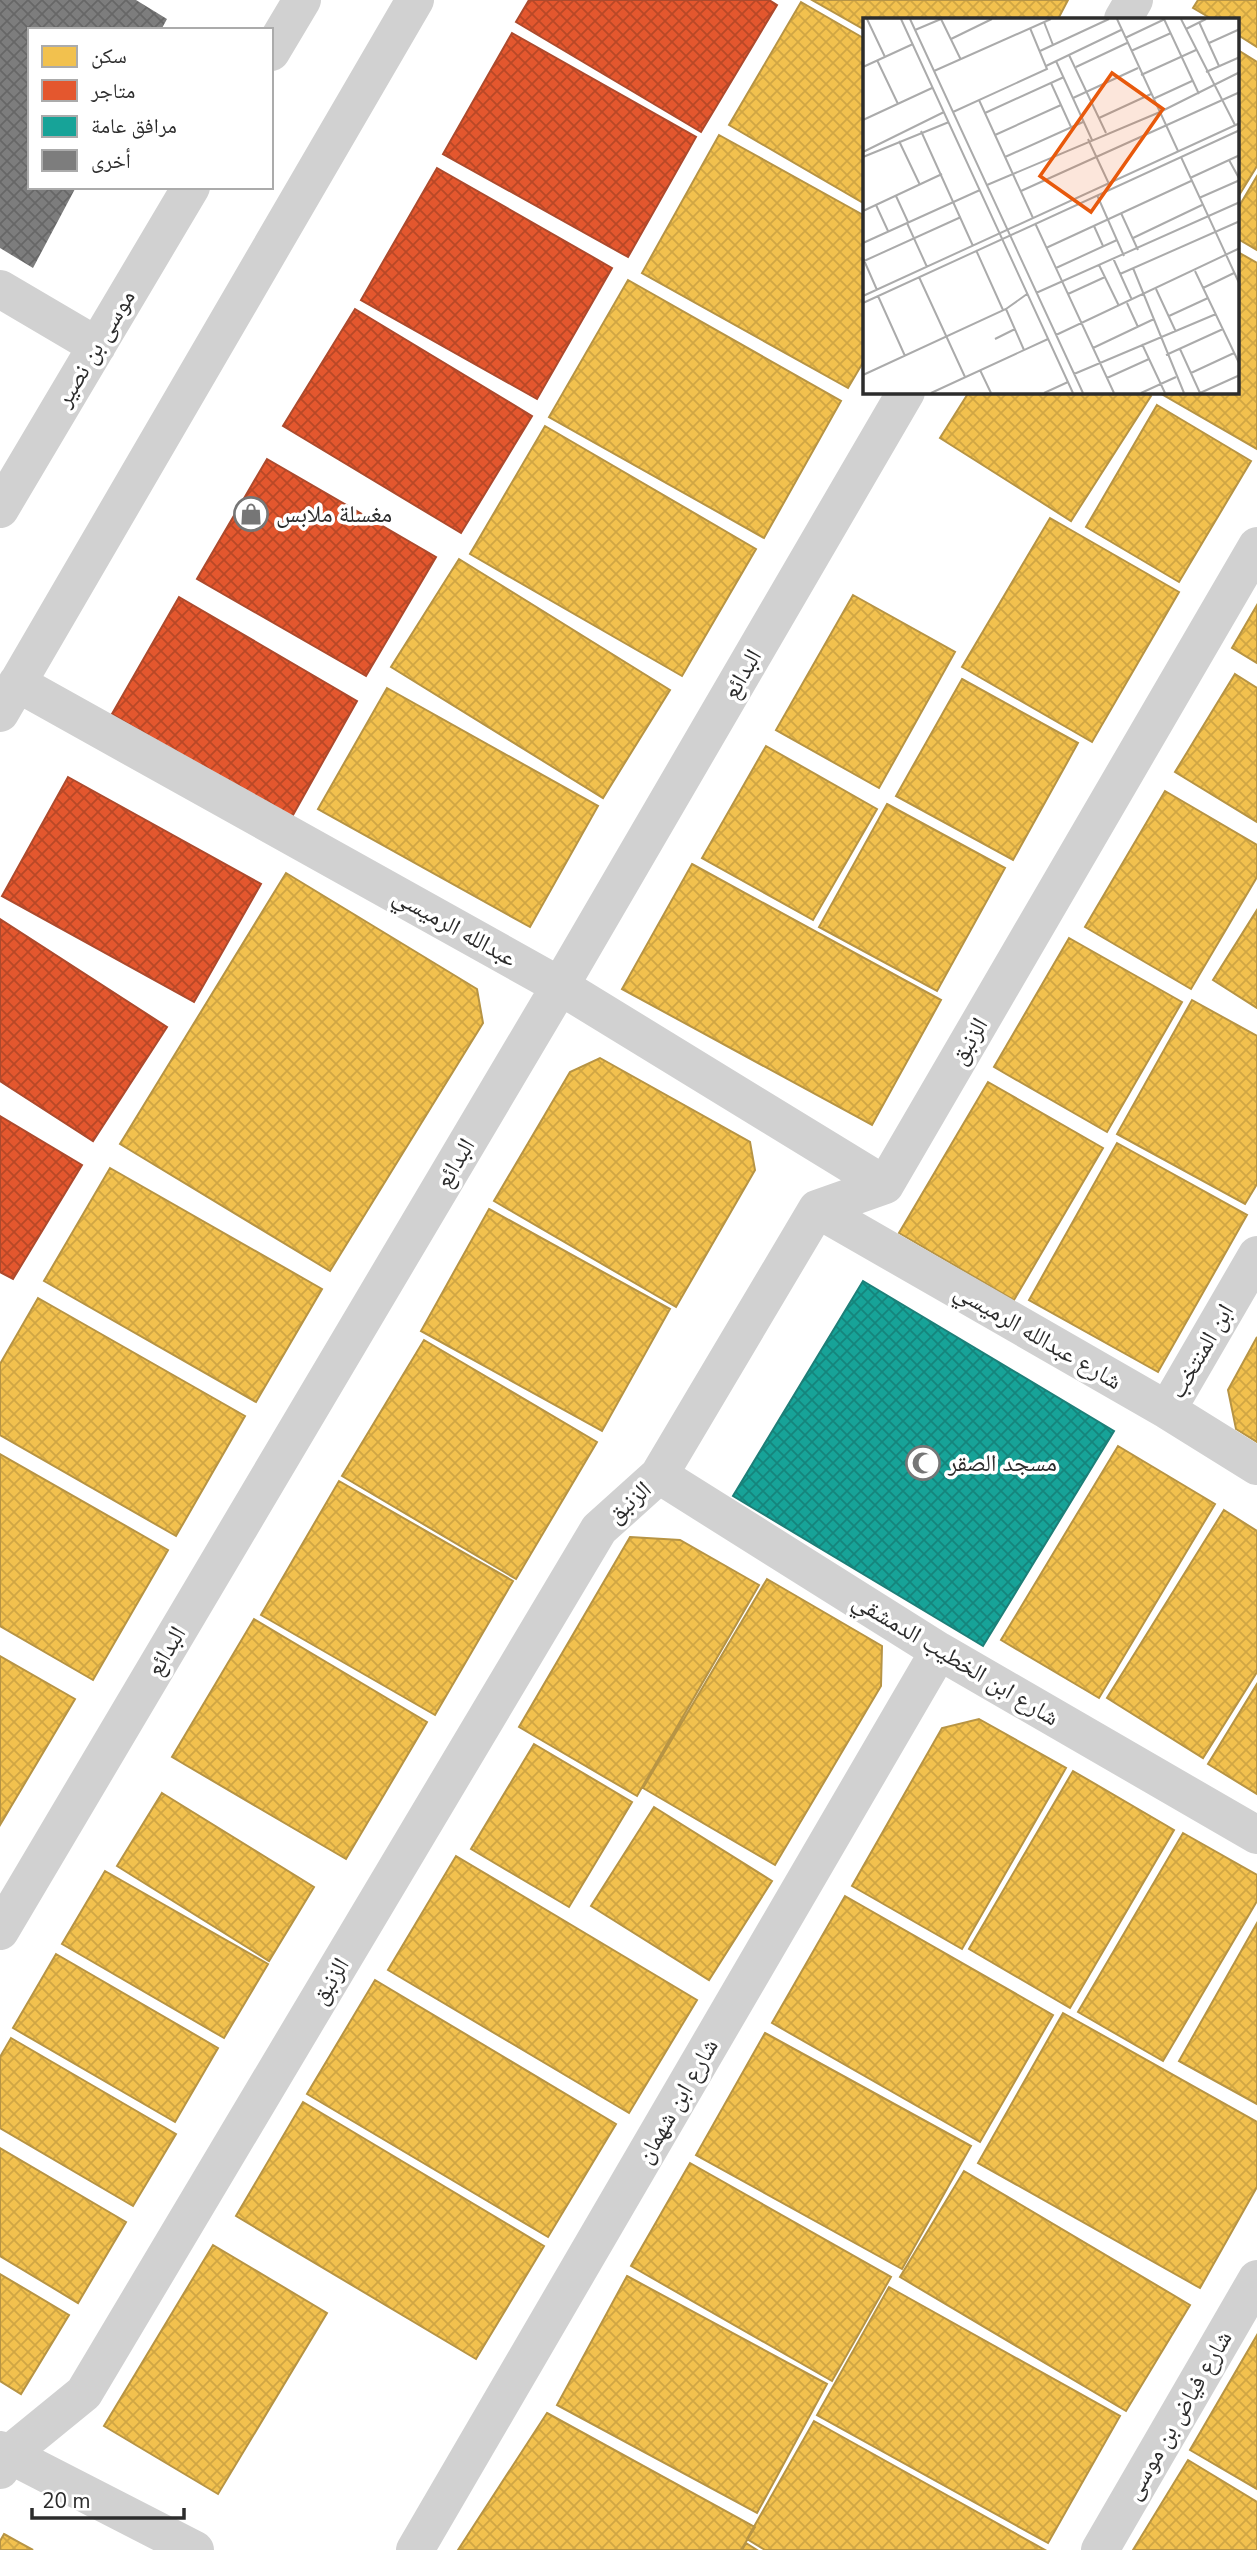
<svg xmlns="http://www.w3.org/2000/svg" width="1257" height="2550" font-family="'Nunito Sans','Noto Naskh Arabic',sans-serif">
	<style>
		.homes { fill: url(#homes-cross-hatch); stroke: #b79444; stroke-width: 2 }
		.shops { fill: url(#shops-cross-hatch); stroke: #ad4a2d; stroke-width: 2 }
		.public { fill: url(#public-cross-hatch); stroke: #1d7f78; stroke-width: 2 }
		.building { fill: url(#building-cross-hatch) }
		.lines { fill: none; stroke-linecap: round; stroke-linejoin: round }
		.minor { stroke: #d1d1d1; stroke-width: 38 }
		.labels { text-anchor: middle; dominant-baseline: central; stroke-width: 7; stroke-linejoin: round; paint-order: stroke }
		.street-label { font-size: 24px; fill: #2c2c2c; stroke: #fff }
		.poi-label { font-size: 24px; fill: #2c2c2c; stroke: #fff; text-anchor: start }
		.inset-road { fill: none; stroke: #ababab; stroke-width: 2 }
		.view { fill: #e8590c; fill-opacity: 0.15; stroke: #e8590c; stroke-width: 3.5 }
		.inset-edge { fill: none; stroke: #2c2c2c; stroke-width: 3.5 }
	</style>
	<defs>
		<pattern id="homes-cross-hatch" width="8" height="8" patternUnits="userSpaceOnUse" patternTransform="scale(1.75)"><rect width="8" height="8" fill="#f2c14e"/><path d="M0 0l8 8M0 8l8-8" fill="none" stroke="#d0a644"/></pattern>
		<pattern id="shops-cross-hatch" width="8" height="8" patternUnits="userSpaceOnUse" patternTransform="scale(1.75)"><rect width="8" height="8" fill="#e4572e"/><path d="M0 0l8 8M0 8l8-8" fill="none" stroke="#b94827"/></pattern>
		<pattern id="public-cross-hatch" width="8" height="8" patternUnits="userSpaceOnUse" patternTransform="scale(1.75)"><rect width="8" height="8" fill="#17a398"/><path d="M0 0l8 8M0 8l8-8" fill="none" stroke="#15857c"/></pattern>
		<pattern id="building-cross-hatch" width="8" height="8" patternUnits="userSpaceOnUse" patternTransform="scale(1.75)"><rect width="8" height="8" fill="#7d7d7d"/><path d="M0 0l8 8M0 8l8-8" fill="none" stroke="#676767"/></pattern>
	</defs>
	<rect width="100%" height="100%" fill="#fff"/>
	<!-- homes -->
	<path class="homes" d="M812,0H1068L1058,19H865V30Z
		M1198,0H1257V47L1238,35V19H1212L1193,8Z
		M801,2L865,39V204L729,125Z
		M1238,50L1257,62V166L1238,197Z
		M719,135L865,216V359L848,388L642,273Z
		M1257,176V250L1238,239V208Z
		M1238,252L1257,263V449L1158,392H1238Z
		M628,280L841,401L764,538L549,417Z
		M969,392H1145L1151,396L1071,521L940,438Z
		M1157,405L1251,461L1179,582L1086,527Z
		M545,426L756,549L682,676L470,554Z
		M1050,518L1179,592L1092,742L962,667Z
		M459,559L670,690L603,798L391,667Z
		M853,595L955,652L879,788L776,730Z
		M1257,605V663L1232,648Z
		M1235,674L1257,688V822L1175,772Z
		M962,679L1078,743L1013,860L896,796Z
		M387,688L598,806L530,927L318,809Z
		M766,746L877,809L813,920L702,858Z
		M1165,791L1257,845V877L1191,989L1085,927Z
		M887,804L1005,868L937,991L819,927Z
		M692,864L941,1000L872,1125L622,989Z
		M286,873L477,989L483,1023L330,1271L120,1144Z
		M1257,910V1008L1213,980Z
		M1069,938L1182,1002L1107,1132L994,1067Z
		M1192,1000L1257,1036V1184L1245,1204L1117,1134Z
		M600,1058L750,1142L755,1170L676,1307L494,1201L570,1072Z
		M988,1082L1103,1148L1014,1300L899,1233Z
		M1117,1143L1247,1215L1158,1372L1029,1300Z
		M110,1168L322,1289L256,1402L44,1281Z
		M489,1209L670,1309L602,1431L421,1331Z
		M38,1298L245,1416L176,1536L0,1435V1364Z
		M1257,1337V1442L1236,1429L1228,1390Z
		M424,1340L597,1442L516,1579L342,1476Z
		M1118,1446L1215,1504L1099,1698L1001,1640Z
		M0,1454L168,1550L93,1680L0,1626Z
		M339,1481L513,1581L435,1715L261,1615Z
		M1224,1510L1257,1531V1672L1203,1758L1107,1698Z
		M630,1537L680,1540L759,1585L637,1796L519,1727Z
		M767,1579L882,1646L881,1686L775,1865L643,1788Z
		M254,1619L427,1722L346,1859L172,1757Z
		M0,1656L75,1699L0,1825Z
		M1257,1684V1794L1208,1764Z
		M979,1719L1066,1768L962,1949L852,1886L942,1728Z
		M534,1744L632,1802L569,1907L471,1849Z
		M1073,1771L1174,1830L1070,2008L969,1949Z
		M162,1793L314,1887L269,1961L117,1866Z
		M654,1807L772,1881L709,1980L591,1906Z
		M1183,1833L1257,1875V1901L1163,2061L1078,2012Z
		M456,1856L697,2000L629,2113L388,1970Z
		M105,1871L268,1964L224,2038L62,1944Z
		M845,1896L1053,2015L980,2142L772,2023Z
		M1257,1923V2104L1179,2061Z
		M56,1954L218,2048L175,2122L13,2028Z
		M375,1980L616,2124L548,2237L307,2094Z
		M1063,2013L1257,2122V2187L1200,2288L978,2163Z
		M765,2033L971,2146L902,2269L696,2155Z
		M11,2038L176,2134L133,2206L0,2128V2057Z
		M303,2102L544,2246L476,2359L236,2216Z
		M0,2148L126,2222L78,2303L0,2256Z
		M690,2163L891,2277L832,2381L631,2266Z
		M964,2171L1190,2305L1126,2411L900,2277Z
		M213,2245L327,2313L218,2494L104,2426Z
		M0,2274L69,2315L21,2394L0,2381Z
		M627,2276L827,2384L757,2513L557,2405Z
		M889,2287L1120,2416L1048,2543L817,2415Z
		M1257,2335V2489L1190,2450Z
		M547,2413L755,2527L741,2550H458Z
		M814,2421L1045,2550H765L747,2539Z
		M1188,2460L1257,2502V2550H1133Z
		M4,2534L33,2550H0V2541Z
		M746,2543L757,2550H742Z"/>
	<!-- shops -->
	<path class="shops" d="M529,0H769L777,5L701,132L516,22Z
		M512,33L696,137L628,257L443,154Z
		M437,168L612,268L537,399L361,300Z
		M355,309L532,416L461,533L283,426Z
		M267,459L436,557L366,676L197,579Z
		M179,597L357,701L289,822L112,714Z
		M68,777L261,884L194,1002L2,896Z
		M0,919L167,1027L93,1141L0,1081Z
		M0,1116L82,1165L13,1279L0,1272Z"/>
	<!-- public -->
	<path class="public" d="M863,1281L1114,1431L983,1646L733,1496Z"/>
	<!-- building -->
	<path class="building" d="M0,0H136L167,19L161,30H30V187H76L33,268L0,248Z"/>
	<g class="lines">
		<!-- minor -->
		<path class="minor" d="M1123,19L1134,0
			M271,52L302,0
			M0,289L97,346
			M0,509L191,187
			M17,683L560,986L885,1185
			M0,713L415,0
			M817,1209L1167,1410L1257,1466
			M1167,1410L1257,1255
			M659,1475L939,1651L1257,1835
			M0,1931L560,986L906,392
			M0,2450L195,2550
			M0,2470L8,2455L84,2393L599,1529L659,1475L817,1209L885,1185L1257,546
			M415,2550L939,1651
			M1100,2550L1257,2279"/>
	</g>
	<!-- icons -->
	<defs>
		<g id="shop-ring" transform="scale(1.75)"><circle r="9.5" fill="#fff" stroke="#767676" stroke-width="1.5"/><path d="M-5-2.5h2.3a2.7 3.5 0 0 1 5.4 0H5L5.5 6h-11ZM-1.5-2.5h3a1.5 2.3 0 0 0-3 0Z" fill="#767676"/></g>
		<g id="mosque-ring" transform="scale(1.75)"><circle r="9.5" fill="#fff" stroke="#767676" stroke-width="1.5"/><path d="M3.5-4.9A6 6 0 1 0 3.5 4.9A5 5 0 1 1 3.5-4.9Z" fill="#767676"/></g>
	</defs>
	<g fill-rule="evenodd">
		<use href="#shop-ring" x="251" y="514"/>
		<use href="#mosque-ring" x="923" y="1463"/>
	</g>
	<g class="labels">
		<!-- street labels -->
		<g class="street-label">
			<text transform="translate(95 348) rotate(-59)">موسى بن نصير</text>
			<text transform="translate(742 674) rotate(-60)">البدائع</text>
			<text transform="translate(455 927) rotate(29)">عبدالله الرميسي</text>
			<text transform="translate(969 1041) rotate(-60)">الزنبق</text>
			<text transform="translate(455 1163) rotate(-59)">البدائع</text>
			<text transform="translate(1038 1336) rotate(30)">شارع عبدالله الرميسي</text>
			<text transform="translate(1201 1351) rotate(-60)">ابن المنتخب</text>
			<text transform="translate(629 1502) rotate(-42)">الزنبق</text>
			<text transform="translate(166 1651) rotate(-59)">البدائع</text>
			<text transform="translate(956 1659) rotate(31)">شارع ابن الخطيب الدمشقي</text>
			<text transform="translate(330 1981) rotate(-59)">الزنبق</text>
			<text transform="translate(677 2101) rotate(-60)">شارع ابن شهمان</text>
			<text transform="translate(1178 2415) rotate(-60)">شارع فياض بن موسى</text>
		</g>
		<!-- poi labels -->
		<g class="poi-label">
			<text x="276" y="514">مغسلة ملابس</text>
			<text x="948" y="1463">مسجد الصقر</text>
		</g>
	</g>
	<!-- overview -->
	<g transform="translate(863 18)">
		<rect width="376" height="376" fill="#fff"/>
		<path class="inset-road" d="M4,1L22,39M38,1L210,375M47,1L220,375M78,1L98,42M254,1L315,133M301,1L336,76M318,1L372,107M181,4L190,27M336,4L356,48M323,11L343,1M52,12L78,1M262,20L302,1M88,21L129,1M346,25L377,11M177,33L246,1M268,33L308,15M206,37L243,115M14,42L35,86M193,43L229,122M183,48L258,12M0,49L50,26M213,49L264,25M71,53L188,1M343,54L377,39M278,57L333,32M188,65L208,109M210,80L275,50M290,81L329,63M116,82L170,200M90,94L184,51L167,10M122,95L201,59M236,100L288,76M0,102L69,70M58,113L110,228M132,117L198,87M225,121L246,166M36,123L57,167M0,134L81,94M0,139L86,104M142,139L220,104M318,139L377,267M366,142L377,162M327,160L377,137M124,167L297,94L377,54M158,173L377,74M234,177L261,238M33,178L45,204M336,180L377,162M13,187L25,213M0,193L79,156M258,195L275,232M44,205L64,249M172,205L251,375M231,208L240,228M270,220L339,187M0,225L117,172M183,230L328,163M113,232L140,292M0,240L14,272M250,240L269,282M1,243L98,199M236,247L256,288M193,250L254,222M270,250L321,375M332,253L377,347M257,256L377,203M56,259L102,359M340,270L371,255M293,271L313,314M173,275L377,184M205,276L242,259M0,278L377,105M15,278L42,338M0,285L377,112M264,285L275,309M143,291L161,332M306,298L345,280M193,317L377,230M132,321L152,311M279,326L302,375M230,330L291,301M317,331L337,375M303,337L360,311M117,352L128,375M328,355L371,335M211,356L353,296M0,357L143,291L164,276M244,360L286,341M68,375L185,321M181,375L205,364M278,375L313,359M337,375L377,357"/>
		<path class="view" d="M249,55L300,91L228,194L177,158Z"/>
		<rect width="376" height="376" class="inset-edge"/>
	</g>
	<!-- legend -->
	<rect x="28" y="28" width="245" height="161" fill="#ffffff" stroke="#ababab" stroke-width="2"/>
	<rect x="42" y="46" width="35" height="21" fill="#f2c14e" stroke="#ababab" stroke-width="2"/>
	<text x="91" y="63" font-size="21" fill="#2c2c2c">سكن</text>
	<rect x="42" y="80" width="35" height="21" fill="#e4572e" stroke="#ababab" stroke-width="2"/>
	<text x="91" y="98" font-size="21" fill="#2c2c2c">متاجر</text>
	<rect x="42" y="116" width="35" height="21" fill="#17a398" stroke="#ababab" stroke-width="2"/>
	<text x="91" y="133" font-size="21" fill="#2c2c2c">مرافق عامة</text>
	<rect x="42" y="150" width="35" height="21" fill="#7d7d7d" stroke="#ababab" stroke-width="2"/>
	<text x="91" y="168" font-size="21" fill="#2c2c2c">أخرى</text>
	<!-- scale -->
	<path d="M32 2508v10h152v-10" fill="none" stroke="#2c2c2c" stroke-width="3.5"/>
	<text x="42" y="2508" font-size="21" fill="#2c2c2c" stroke="#ffffff" stroke-width="5" paint-order="stroke">20 m</text>
</svg>
